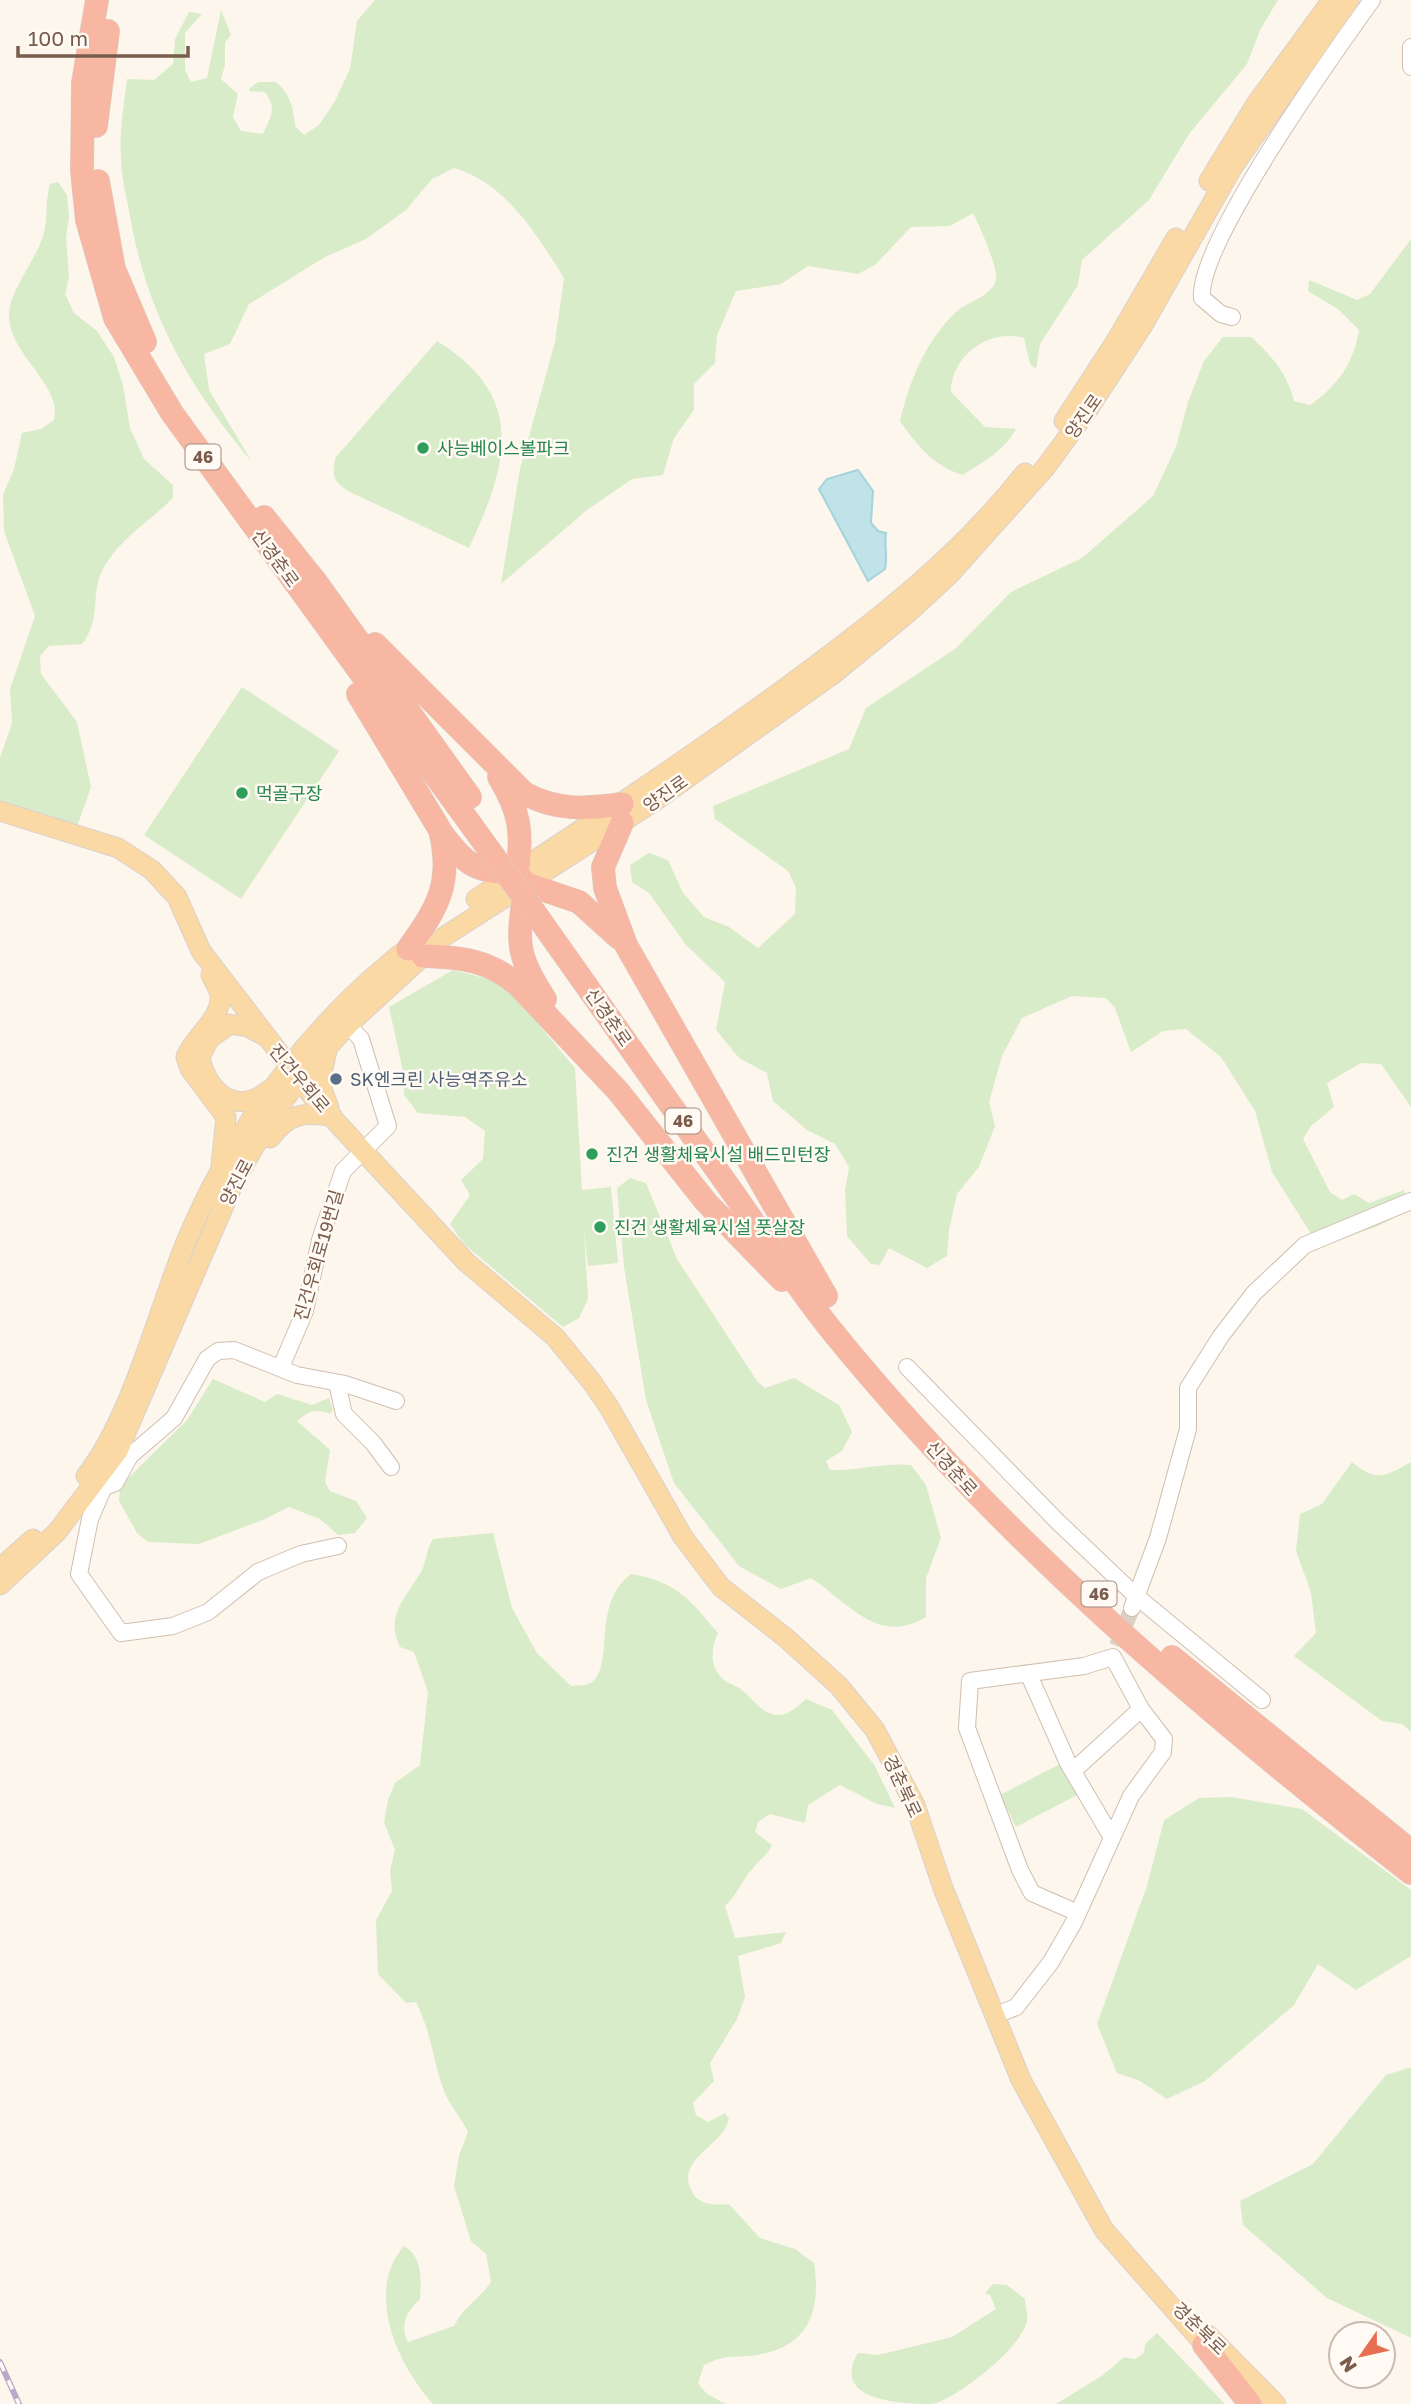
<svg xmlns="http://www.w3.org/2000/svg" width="1411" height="2404" font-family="'Golos Text','Noto Sans KR',sans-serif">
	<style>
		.green { fill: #d8ecc9 }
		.water { fill: #bfe3e8; stroke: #a5d3da; stroke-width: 2 }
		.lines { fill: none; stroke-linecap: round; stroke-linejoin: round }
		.minor-tunnel { stroke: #dcd0c4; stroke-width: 16; stroke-dasharray: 16 8; stroke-linecap: butt }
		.minor-casing { stroke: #d1beb0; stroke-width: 18 }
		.major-casing { stroke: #dad1cd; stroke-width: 21 }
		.highway-casing { stroke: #dad1cd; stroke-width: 24 }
		.minor { stroke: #fff; stroke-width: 16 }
		.major { stroke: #fbd9a5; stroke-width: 19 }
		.highway { stroke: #f7b7a3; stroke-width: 23 }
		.rail-casing { stroke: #b9a8c9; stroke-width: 6 }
		.rail { stroke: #fffaf3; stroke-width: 3.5; stroke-dasharray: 10; stroke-linecap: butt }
		.highway-bridge-casing { stroke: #dad1cd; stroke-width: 24; stroke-linecap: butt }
		.highway-bridge { stroke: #f7b7a3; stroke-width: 23 }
		.leisure-dot { fill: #2e9e5b; stroke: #fffaf3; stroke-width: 2.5 }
		.service-dot { fill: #5c6f8a; stroke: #fffaf3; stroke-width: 2.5 }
		.labels { text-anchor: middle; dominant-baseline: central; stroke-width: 5; stroke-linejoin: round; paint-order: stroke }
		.shield { fill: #fffaf3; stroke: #a28b7f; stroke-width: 2 }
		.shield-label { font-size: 16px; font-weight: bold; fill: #7a5c4d }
		.street-label { font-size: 18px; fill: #7a5c4d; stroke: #fffaf3 }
		.leisure-label { font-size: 18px; fill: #27864d; stroke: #fffaf3; text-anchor: start }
		.service-label { font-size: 18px; fill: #4e5e75; stroke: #fffaf3; text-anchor: start }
	</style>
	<rect width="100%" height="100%" fill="#fdf6ec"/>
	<!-- green -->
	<path class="green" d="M375,0H1278L1260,30L1247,64L1189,134L1149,200L1082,260L1078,285L1040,344L1036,369L1030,364L1024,338C990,328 951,355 951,392L985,427L1016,429C1004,451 983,462 963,475C934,467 917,445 900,421C910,380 925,342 956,312C968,301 993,296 996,279C998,267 979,225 973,213L950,226L911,227L875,265L858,274L808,266L781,284L736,291L717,335L715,363L694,384V410L674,438L663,475L632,479L587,510L501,584L520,469L555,342L564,278C537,235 506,183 454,168L432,179L406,210L366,239L325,257L249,304L230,344L204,354L209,390L252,462C187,385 146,312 129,211C126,194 121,176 121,159C119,132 124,105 127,79L154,80L173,64L175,39L189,12L202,14L185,33V70L191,82L207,78L221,10L231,35L225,42V65L221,79L238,94L233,117L241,131L263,134C271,116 277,108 265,92L249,91L250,88L258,82H276C291,95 293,107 295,126L304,135L319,125L335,101L350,69L357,21Z
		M58,182L67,195L69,217L66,238L69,278L65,294L74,313L97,331L114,357L123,385L130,428L144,459L173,485V498C150,521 120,539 104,567C89,592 103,617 82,644L49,646L40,656L41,674L77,722L91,787L77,827L0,803V758L12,723L10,689L35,616L4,531L3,495L14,469L22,433L41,429L54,420C63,384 7,354 9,313C11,288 38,257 44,233C48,217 45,200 50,184Z
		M1411,239V1107L1381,1064L1361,1063L1327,1083L1334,1107L1311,1126L1303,1139L1330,1192L1342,1200L1354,1194L1369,1203L1404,1190L1408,1211L1378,1226L1331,1243L1313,1237L1272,1172L1255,1111L1221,1057L1186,1029L1163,1031L1131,1052L1115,1008L1106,998L1072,996L1022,1018L1002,1056L989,1102L995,1126L979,1167L957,1194L949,1230L947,1256L927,1268L889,1248L880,1265L871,1264L847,1236L845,1191L849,1167L835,1144L807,1130L773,1101L767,1073L739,1058L716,1030L725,982L686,945L649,893L632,882L630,865L649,853L668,860L683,893L704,917L729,927L758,948L795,914L796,888L788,871L715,819L713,806L849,749L866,708L955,649L1011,592L1082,558L1153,496L1176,447L1188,402L1204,361L1223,337H1251C1272,356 1287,373 1294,401L1310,405C1338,386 1354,362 1359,330L1338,309L1308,291L1309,280L1357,300L1370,294Z
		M437,341C529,398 507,466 469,548L348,491C333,482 331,473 336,457Z
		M242,687L339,751L241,899L144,835Z
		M453,970L504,983L575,1068L582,1190L611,1187L618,1263L588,1266L584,1230L588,1299L579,1318L563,1327L464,1244L450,1224L470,1195L461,1180L483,1159L485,1131L465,1117L418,1113L404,1095L403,1071L389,1007Z
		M630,1178L646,1183L677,1259L757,1381L765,1388L794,1378L839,1405L852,1432L842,1451L826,1461L830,1470C858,1471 883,1462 911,1465L926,1485L941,1538L926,1578V1617C878,1646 850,1604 811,1578L781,1589L739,1566L674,1483L646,1400L624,1267L617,1188Z
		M213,1379L265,1402L277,1394L312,1405L329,1398L333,1410L330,1414C315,1408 309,1411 297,1421L330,1450L325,1482L330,1491L356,1501L367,1518L355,1533L338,1535L320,1519L289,1507L265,1519L199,1544L148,1542L137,1533L119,1501L120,1486L187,1420Z
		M1352,1462C1376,1482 1385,1477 1411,1462V1732L1402,1724L1382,1721L1294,1656L1316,1633L1311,1592L1296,1551L1300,1514L1322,1504Z
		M493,1533L512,1608L537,1653L571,1686C578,1685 586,1686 592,1682C615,1664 591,1604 631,1574C676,1581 690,1600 718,1633C711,1648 709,1666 723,1679C728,1684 736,1685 742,1690C753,1699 762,1714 778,1715C788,1716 799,1705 806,1699L832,1710L875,1766L895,1808L877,1804L840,1785L808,1805L805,1823L770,1814L758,1822L755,1832L772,1845C767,1856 760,1859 753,1868C742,1880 738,1894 725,1906L735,1938L786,1932L781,1943L738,1956L745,1997L737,2019L710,2063L714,2081L693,2103L696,2115L708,2122L725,2113L729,2119C723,2147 671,2160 694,2195C702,2206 717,2205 729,2204L760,2238L795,2249L814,2263C821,2307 811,2344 762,2354C737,2360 732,2351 704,2365L698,2383L707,2394L726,2404H433C398,2365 364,2292 404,2246C423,2257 421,2279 420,2299C407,2311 399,2325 408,2342L454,2326C462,2308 479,2300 491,2282L486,2254L471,2241L454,2186L459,2155L468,2132C461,2117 451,2108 444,2091C433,2061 431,2031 416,2002L406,2003L378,1974L376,1920L392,1891L390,1871L395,1850L384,1822L388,1800L395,1783L420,1765L428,1692L414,1652L400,1647C384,1614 408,1596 422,1570C427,1560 426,1549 433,1539Z
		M1060,1764L1077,1795L1016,1827L1000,1795Z
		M1231,1797L1302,1809L1411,1890V1956L1356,1990L1318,1964L1294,2005L1205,2081L1167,2099L1140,2081L1117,2073L1097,2024L1147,1886L1164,1820L1199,1798Z
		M1411,2067V2338L1327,2298L1243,2225L1240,2201L1313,2164L1386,2075Z
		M993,2284L1007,2285L1025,2299C1025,2305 1028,2314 1027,2320C1024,2346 957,2399 932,2404C899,2404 830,2400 858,2353L878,2355L952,2337L996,2309L990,2295L985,2293Z
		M1157,2333L1225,2404H1056L1103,2375L1124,2357L1135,2359L1144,2353L1145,2344Z"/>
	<!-- water -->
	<path class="water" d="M858,470L873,491L871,523L878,531L886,533C884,547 888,556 885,569L868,581L819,489L827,479Z"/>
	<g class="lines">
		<!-- minor-tunnel -->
		<path class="minor-tunnel" d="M1117,1646L1132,1608"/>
		<!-- minor casing -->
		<g class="minor-casing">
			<path id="minor" d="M1411,47V67
				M1232,317L1221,314L1202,298C1197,244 1336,50 1372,0
				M281,1367L305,1311L320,1240L343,1171L388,1126L361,1039L348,1025
				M907,1367L1058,1522L1136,1596L1262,1700
				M337,1383L344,1414L373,1443L391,1467
				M338,1546L301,1554L258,1572L208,1612L173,1626L121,1633L79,1574L90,1519L104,1487L115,1483L130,1456L174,1418L207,1359L218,1351L234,1350L297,1375L345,1384L396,1401
				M1132,1608L1158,1538L1188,1429V1388L1221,1336L1254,1293L1305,1245L1411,1201
				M1029,1675L1068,1763L1111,1836
				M1073,1771L1141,1709
				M994,2016L1016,2007L1051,1962L1074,1922L1131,1796L1163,1752L1164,1739L1141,1709L1113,1657L1084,1666L970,1681L967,1728L1020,1870L1032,1893L1078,1913"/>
		</g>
		<!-- major casing -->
		<g class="major-casing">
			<path id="major" d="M1209,181L1256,104L1332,0
				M1064,421L1116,341L1176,238
				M0,811L118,848L152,870L177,897L201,951L313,1097L466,1262L555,1337L591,1381L609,1407L683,1537L721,1587L786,1638L839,1686L875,1730L915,1805L943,1888L1021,2080L1104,2230L1213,2354
				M476,899C581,830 686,761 788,686C874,623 958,558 1025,473
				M211,975C214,981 220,990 220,997C221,1019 194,1037 186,1057L190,1069L226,1117L221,1165
				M263,1035L248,1027L230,1024L209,1039L200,1057C207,1093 237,1117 269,1090
				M327,1050L320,1083L329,1108
				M270,1138C289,1114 303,1111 333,1117
				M86,1476C132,1417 157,1313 186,1242C235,1124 317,1015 420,939
				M0,1568L33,1539
				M0,1585L57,1532L118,1451L235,1180L268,1123L299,1079L348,1025L445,936L655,801L832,675L909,612L950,574L1045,468L1089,408L1143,325L1232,168L1349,0
				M1208,2335L1276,2404"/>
		</g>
		<!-- highway casing -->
		<g class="highway-casing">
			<path id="highway" d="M97,0L83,83L82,171L87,220L115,318L172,413L490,851
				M96,126L108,31
				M98,181L114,269L145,342
				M264,517L316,582L470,797
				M375,644L524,793C556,811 586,809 622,804
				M358,694L440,830C453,883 438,907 408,949
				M499,777C520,812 523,832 517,873L526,884L579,902L619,938
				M622,823L603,867L605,888L626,945L826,1296
				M441,832C466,866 476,872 517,873
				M525,887C518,941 514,952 545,999
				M535,913C600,1005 664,1096 729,1187C763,1235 795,1285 832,1331C1000,1538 1202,1710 1411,1873
				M423,956C460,957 490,960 519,986L618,1091L706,1202L782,1280
				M1172,1657L1411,1851
				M1204,2345L1250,2404"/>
		</g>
		<!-- minor -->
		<use href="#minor" class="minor"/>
		<!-- major -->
		<use href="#major" class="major"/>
		<!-- highway -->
		<use href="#highway" class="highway"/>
		<!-- rail casing -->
		<g class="rail-casing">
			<path id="rail" d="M0,2362L19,2404"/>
		</g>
		<!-- rail -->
		<use href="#rail" class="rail"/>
		<!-- highway-bridge casing -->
		<g class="highway-bridge-casing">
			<path id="highway-bridge" d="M490,851L535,913"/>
		</g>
		<!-- highway-bridge -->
		<use href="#highway-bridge" class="highway-bridge"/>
	</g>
	<!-- markers -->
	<g class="leisure-dot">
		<circle cx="423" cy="448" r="7"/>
		<circle cx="242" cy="793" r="7"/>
		<circle cx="592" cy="1154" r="7"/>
		<circle cx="600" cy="1227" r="7"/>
	</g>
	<circle class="service-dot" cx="336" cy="1079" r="7"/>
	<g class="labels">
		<!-- shield labels -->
		<g class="shield">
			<rect x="185.5" y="444.5" width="35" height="25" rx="5"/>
			<rect x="665.5" y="1108.5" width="35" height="25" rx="5"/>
			<rect x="1081.5" y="1581.5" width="35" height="25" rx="5"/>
		</g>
		<g class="shield-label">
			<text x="203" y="457">46</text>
			<text x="683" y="1121">46</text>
			<text x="1099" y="1594">46</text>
		</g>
		<!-- street labels -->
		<g class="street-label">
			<text transform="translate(1083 416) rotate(-55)">양진로</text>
			<text transform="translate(276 558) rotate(54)">신경춘로</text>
			<text transform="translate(665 793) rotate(-35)">양진로</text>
			<text transform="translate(609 1017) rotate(55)">신경춘로</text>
			<text transform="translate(300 1078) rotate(50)">진건우회로</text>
			<text transform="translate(236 1182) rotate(-62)">양진로</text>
			<text transform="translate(318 1255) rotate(-74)">진건우회로19번길</text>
			<text transform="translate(952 1468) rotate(48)">신경춘로</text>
			<text transform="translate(903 1786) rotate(65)">경춘북로</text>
			<text transform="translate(1200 2328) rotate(44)">경춘북로</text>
		</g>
		<!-- leisure labels -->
		<g class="leisure-label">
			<text x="437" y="448">사능베이스볼파크</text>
			<text x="256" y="793">먹골구장</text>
			<text x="606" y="1154">진건 생활체육시설 배드민턴장</text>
			<text x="614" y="1227">진건 생활체육시설 풋살장</text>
		</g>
		<!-- service labels -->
		<g class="service-label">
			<text x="350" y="1079">SK엔크린 사능역주유소</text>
		</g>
	</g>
	<!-- north arrow -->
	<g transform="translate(1362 2355) rotate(236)"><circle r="33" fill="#fffaf3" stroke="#cabbb1" stroke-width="2"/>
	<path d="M0-5L12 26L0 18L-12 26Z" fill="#e76f51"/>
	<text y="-10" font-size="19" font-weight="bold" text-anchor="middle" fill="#7a5c4d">N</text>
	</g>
	<!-- scale -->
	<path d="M18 46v10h170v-10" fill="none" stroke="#7a5c4d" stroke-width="3.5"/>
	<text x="28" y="46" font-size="21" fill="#7a5c4d" stroke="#fffaf3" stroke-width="5" paint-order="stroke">100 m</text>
</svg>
